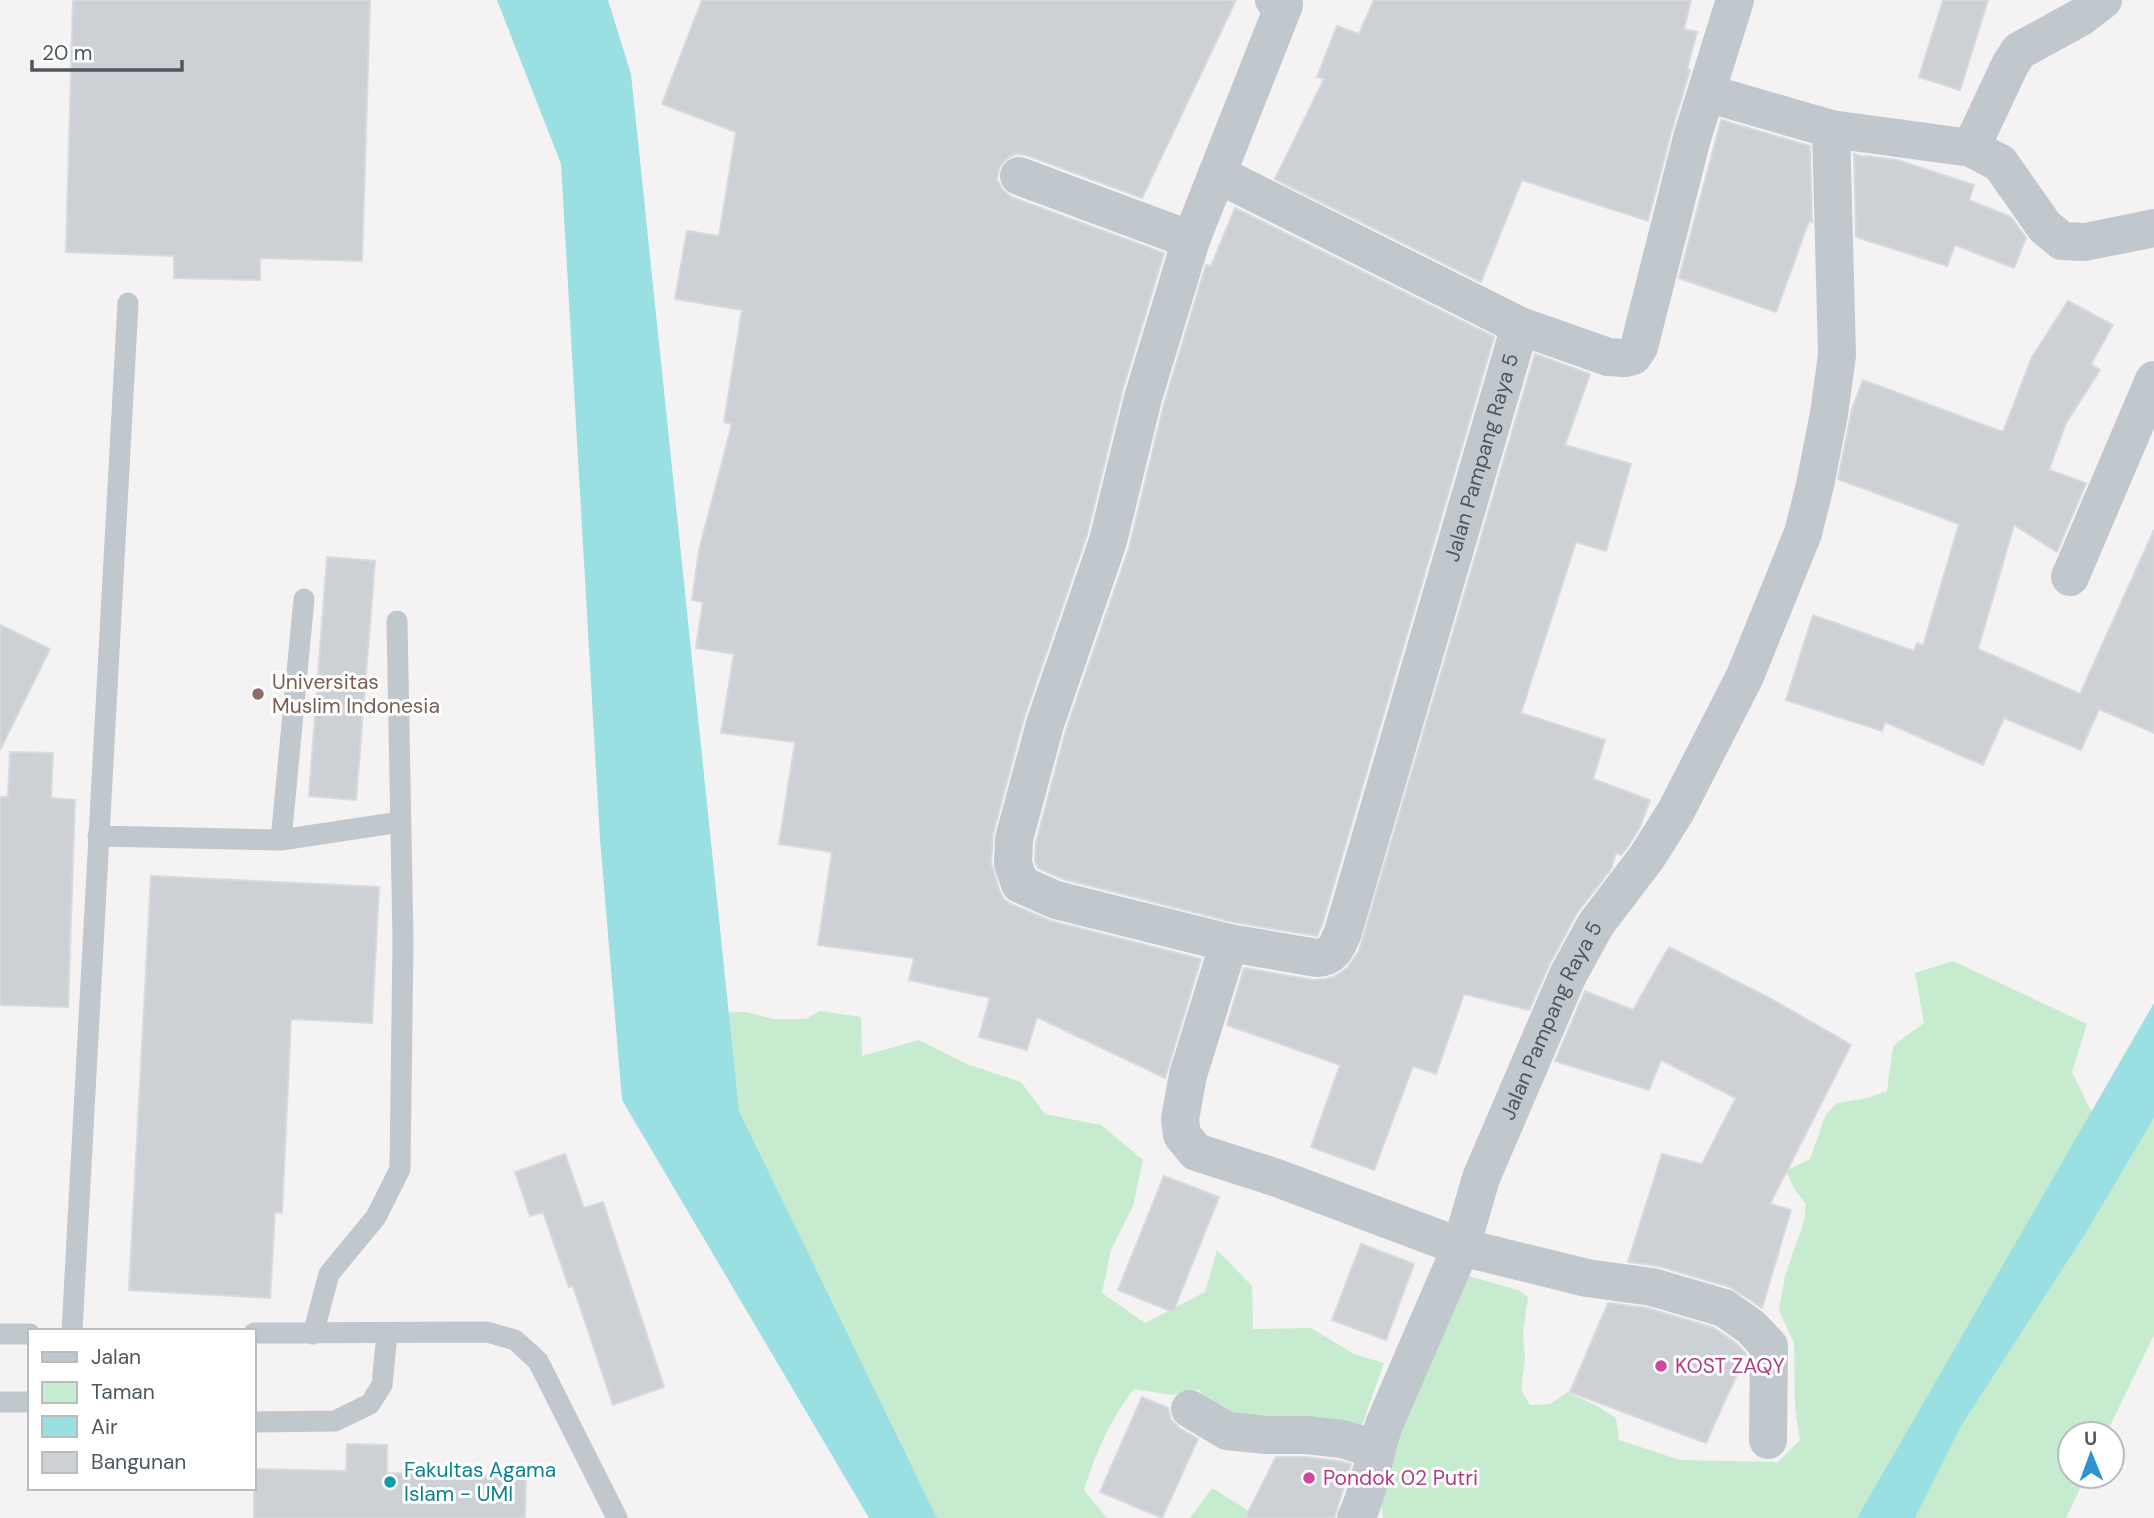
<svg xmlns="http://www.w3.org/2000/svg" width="2154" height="1518" font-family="'DM Sans',sans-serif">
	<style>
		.green { fill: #c7ebcf }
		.water { fill: #9ae0e3 }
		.building { fill: #cdd0d4; stroke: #d7dadd; stroke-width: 2 }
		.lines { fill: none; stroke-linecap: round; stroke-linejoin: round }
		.service { stroke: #c0c8cd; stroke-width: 21 }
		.minor { stroke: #c0c8cd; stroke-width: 38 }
		.education-dot { fill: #8d6e63; stroke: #fff; stroke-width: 2.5 }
		.hotel-dot { fill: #d1479c; stroke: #fff; stroke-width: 2.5 }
		.culture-dot { fill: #0f9aa8; stroke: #fff; stroke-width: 2.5 }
		.labels { text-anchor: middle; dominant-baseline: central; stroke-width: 6; stroke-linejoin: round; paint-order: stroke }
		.street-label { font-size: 21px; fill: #4c585e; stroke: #fff }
		.education-label { font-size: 21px; fill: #785e54; stroke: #fff; text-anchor: start }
		.hotel-label { font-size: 21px; fill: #b23c85; stroke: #fff; text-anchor: start }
		.culture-label { font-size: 21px; fill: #0d838f; stroke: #fff; text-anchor: start }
	</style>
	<rect width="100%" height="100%" fill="#f4f2f3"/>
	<!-- green -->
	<path class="green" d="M1953,961L2087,1024L2072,1072L2121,1173L2154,1118V1335L2106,1434H2070V1476H2086L2066,1518H1383L1380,1492L1384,1460L1461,1274L1518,1290L1528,1297L1523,1334L1525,1358L1521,1390L1530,1405L1550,1404L1568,1392L1597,1406L1616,1418L1619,1440L1680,1460L1778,1462L1800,1440L1795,1407L1794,1343L1779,1310L1785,1276L1804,1221L1806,1204L1795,1190L1786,1171L1810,1159L1826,1114L1837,1103L1864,1099L1887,1091L1893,1046L1924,1023L1915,973Z
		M820,1011L861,1017L862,1056L919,1040L967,1064L1021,1082L1045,1114L1101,1125L1143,1160L1133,1206L1111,1250L1102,1293L1145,1323L1205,1292L1217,1250L1252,1286L1253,1329L1311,1328L1354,1354L1384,1363L1361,1428L1242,1418L1224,1411L1198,1390L1173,1395L1134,1389C1110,1420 1096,1452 1084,1490L1107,1518H912L663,1014L746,1012L774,1019H806Z
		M1212,1488L1249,1511L1244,1518H1190Z"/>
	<!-- water -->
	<path class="water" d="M497,0H608L631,74L739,1111L937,1518H869L622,1100L600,839L561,164Z
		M2154,1003V1118L2085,1234L1961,1426L1915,1518H1857Z"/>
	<!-- building -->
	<path class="building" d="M73,0H370L362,261L260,258V280L174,278V256L66,252Z
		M702,0H1236L1142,198L1026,155L1016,154L1006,159L999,168L997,179L1002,189L1011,197L1164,253L1122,392L1087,535L1024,718L993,834L991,863L1000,892L1004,899L1011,904L1051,921L1201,959L1165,1078L1037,1017L1027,1050L979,1037L990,998L909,980L914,958L818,945L832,852L779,844L795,742L721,733L734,654L696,648L703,602L692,600L699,550L732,424L724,422L742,310L675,299L687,231L719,236L736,132L662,104Z
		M1374,0H1691L1684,29L1697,32L1687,69L1690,70L1671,133L1648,221L1522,180L1481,282L1275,179L1324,79L1317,77L1337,26L1359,34Z
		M1943,0H1988L1960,90L1919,77Z
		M1721,120L1810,146L1812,222L1809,221L1776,312L1679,278Z
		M1854,154L1865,157V156L1897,160L1974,185L1969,200L2011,217L2026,238L2014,268L1955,245L1947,266L1856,237Z
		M1235,208L1494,337L1322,925L1317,936L1233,922L1063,879L1038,868L1035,861L1036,842L1066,730L1129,548L1164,404L1206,265L1211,266Z
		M2068,301L2113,325L2091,364L2100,370L2066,423L2049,470L2086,483L2057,552L2014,525L1978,649L2080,694L2154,530V733L2099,709L2081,750L2004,718L1983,765L1885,722L1882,731L1786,700L1813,615L1914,651L1917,643L1923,646L1959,524L1838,479L1852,409L1863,380L2003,432L2032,357Z
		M1535,354L1590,374L1565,445L1631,464L1606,551L1576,542L1521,713L1605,740L1593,779L1650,800L1640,827L1629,845L1621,855L1616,853L1611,869L1577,913L1549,965L1529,1010L1464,994L1436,1074L1413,1066L1374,1170L1311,1147L1340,1065L1227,1025L1244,968L1313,980L1326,979L1335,976L1347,968L1359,951Z
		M327,557L375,561L356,800L309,796Z
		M0,625L50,649L0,750Z
		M10,752L53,753L51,798L75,800L68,1007L0,1005V797H8Z
		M151,876L379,887L372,1023L291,1019L282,1213L275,1212L270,1298L129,1290Z
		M1669,947L1773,1000L1851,1045L1770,1204L1791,1210L1762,1308L1730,1287L1658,1266L1628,1262L1662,1154L1702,1164L1736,1098L1661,1060L1649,1090L1555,1061L1585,991L1633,1010Z
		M565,1154L584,1208L603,1202L664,1387L613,1405L573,1286L569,1287L543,1212L530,1216L515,1172Z
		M1164,1176L1219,1197L1173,1312L1118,1290Z
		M1361,1244L1414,1264L1386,1340L1332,1320Z
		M1608,1303L1647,1308L1714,1328L1737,1344L1746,1354L1706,1443L1570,1392Z
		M1142,1397L1168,1408L1171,1420L1179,1428L1198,1439L1162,1518L1100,1492Z
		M347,1444L387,1445V1473L526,1476L525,1518H254V1469L346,1471Z
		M1276,1457H1306L1338,1461L1351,1464L1334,1518H1245Z"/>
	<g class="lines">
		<!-- service -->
		<path class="service" d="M98,836L281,840L400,822
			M281,840L304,599
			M72,1331L128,303
			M254,1333L487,1332L515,1340L538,1361L617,1518
			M0,1334H30
			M313,1334L329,1274L376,1217L400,1169L403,940L397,621
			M0,1402H30
			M254,1422L335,1421L370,1404L382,1385L387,1333"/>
		<!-- minor -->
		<g class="minor">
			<path id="s1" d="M1274,0L1284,5L1191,240L1143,398L1108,541L1045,724L1014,839L1013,864L1020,884L1056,900L1229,943L1317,958C1334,957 1337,946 1343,932L1520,326"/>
			<path d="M1707,93L1831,129L1971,148L2000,163L2045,227L2062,241L2085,242L2154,228"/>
			<path d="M1971,148L2010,65L2019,51L2081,17L2103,0"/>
			<path d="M1217,174L1520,326L1608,357L1625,358L1633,356L1639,347L1692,138L1735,0"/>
			<path d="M1019,176L1191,240"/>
			<path d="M2070,577L2154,380"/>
			<path id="s2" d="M1229,943L1188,1075L1180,1119L1182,1135L1196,1152L1277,1178L1461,1247L1481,1178L1568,975L1596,924L1647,857L1676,811L1745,676L1803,533L1815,485L1829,414L1837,355L1831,129"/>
			<path d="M1190,1409L1227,1431L1267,1435H1307L1342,1439L1375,1449"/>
			<path d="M1356,1518C1370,1491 1373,1455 1384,1425L1461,1247L1587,1278L1652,1287L1724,1308L1751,1327L1769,1346L1768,1440"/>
		</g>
	</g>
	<!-- markers -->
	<circle class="education-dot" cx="258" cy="694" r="7"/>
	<g class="hotel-dot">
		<circle cx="1661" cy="1366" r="7"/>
		<circle cx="1309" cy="1478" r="7"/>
	</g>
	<circle class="culture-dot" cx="390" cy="1482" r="7"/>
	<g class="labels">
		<!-- street labels -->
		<g class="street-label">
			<text stroke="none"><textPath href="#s1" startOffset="1776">Jalan Pampang Raya 5</textPath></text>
			<text stroke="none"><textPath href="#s2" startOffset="747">Jalan Pampang Raya 5</textPath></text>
		</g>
		<!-- education labels -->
		<g class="education-label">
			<text x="272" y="682">Universitas<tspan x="272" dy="24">Muslim Indonesia</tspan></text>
		</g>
		<!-- hotel labels -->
		<g class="hotel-label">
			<text x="1675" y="1366">KOST ZAQY</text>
			<text x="1323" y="1478">Pondok 02 Putri</text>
		</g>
		<!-- culture labels -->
		<g class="culture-label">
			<text x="404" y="1470">Fakultas Agama<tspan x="404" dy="24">Islam - UMI</tspan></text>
		</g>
	</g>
	<!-- legend -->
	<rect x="28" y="1329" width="228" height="161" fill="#ffffff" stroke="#b7bcbf" stroke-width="2"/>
	<rect x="42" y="1352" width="35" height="10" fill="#c0c8cd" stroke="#b7bcbf" stroke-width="2"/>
	<text x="91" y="1364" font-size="21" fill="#4c585e">Jalan</text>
	<rect x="42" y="1382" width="35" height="21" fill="#c7ebcf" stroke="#b7bcbf" stroke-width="2"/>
	<text x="91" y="1399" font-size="21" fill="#4c585e">Taman</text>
	<rect x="42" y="1416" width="35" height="21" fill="#9ae0e3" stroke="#b7bcbf" stroke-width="2"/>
	<text x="91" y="1434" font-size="21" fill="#4c585e">Air</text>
	<rect x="42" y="1452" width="35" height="21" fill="#cdd0d4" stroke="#b7bcbf" stroke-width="2"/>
	<text x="91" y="1469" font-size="21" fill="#4c585e">Bangunan</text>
	<!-- north arrow -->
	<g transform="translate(2091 1455) rotate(359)"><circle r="33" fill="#ffffff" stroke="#b7bcbf" stroke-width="2"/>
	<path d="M0-5L12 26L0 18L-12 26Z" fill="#3192d0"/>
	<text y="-10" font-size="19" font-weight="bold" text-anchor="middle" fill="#4c585e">U</text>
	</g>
	<!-- scale -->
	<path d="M32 60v10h150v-10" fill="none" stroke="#4c585e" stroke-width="3.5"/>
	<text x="42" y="60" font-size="21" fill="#4c585e" stroke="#ffffff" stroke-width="5" paint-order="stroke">20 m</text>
</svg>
